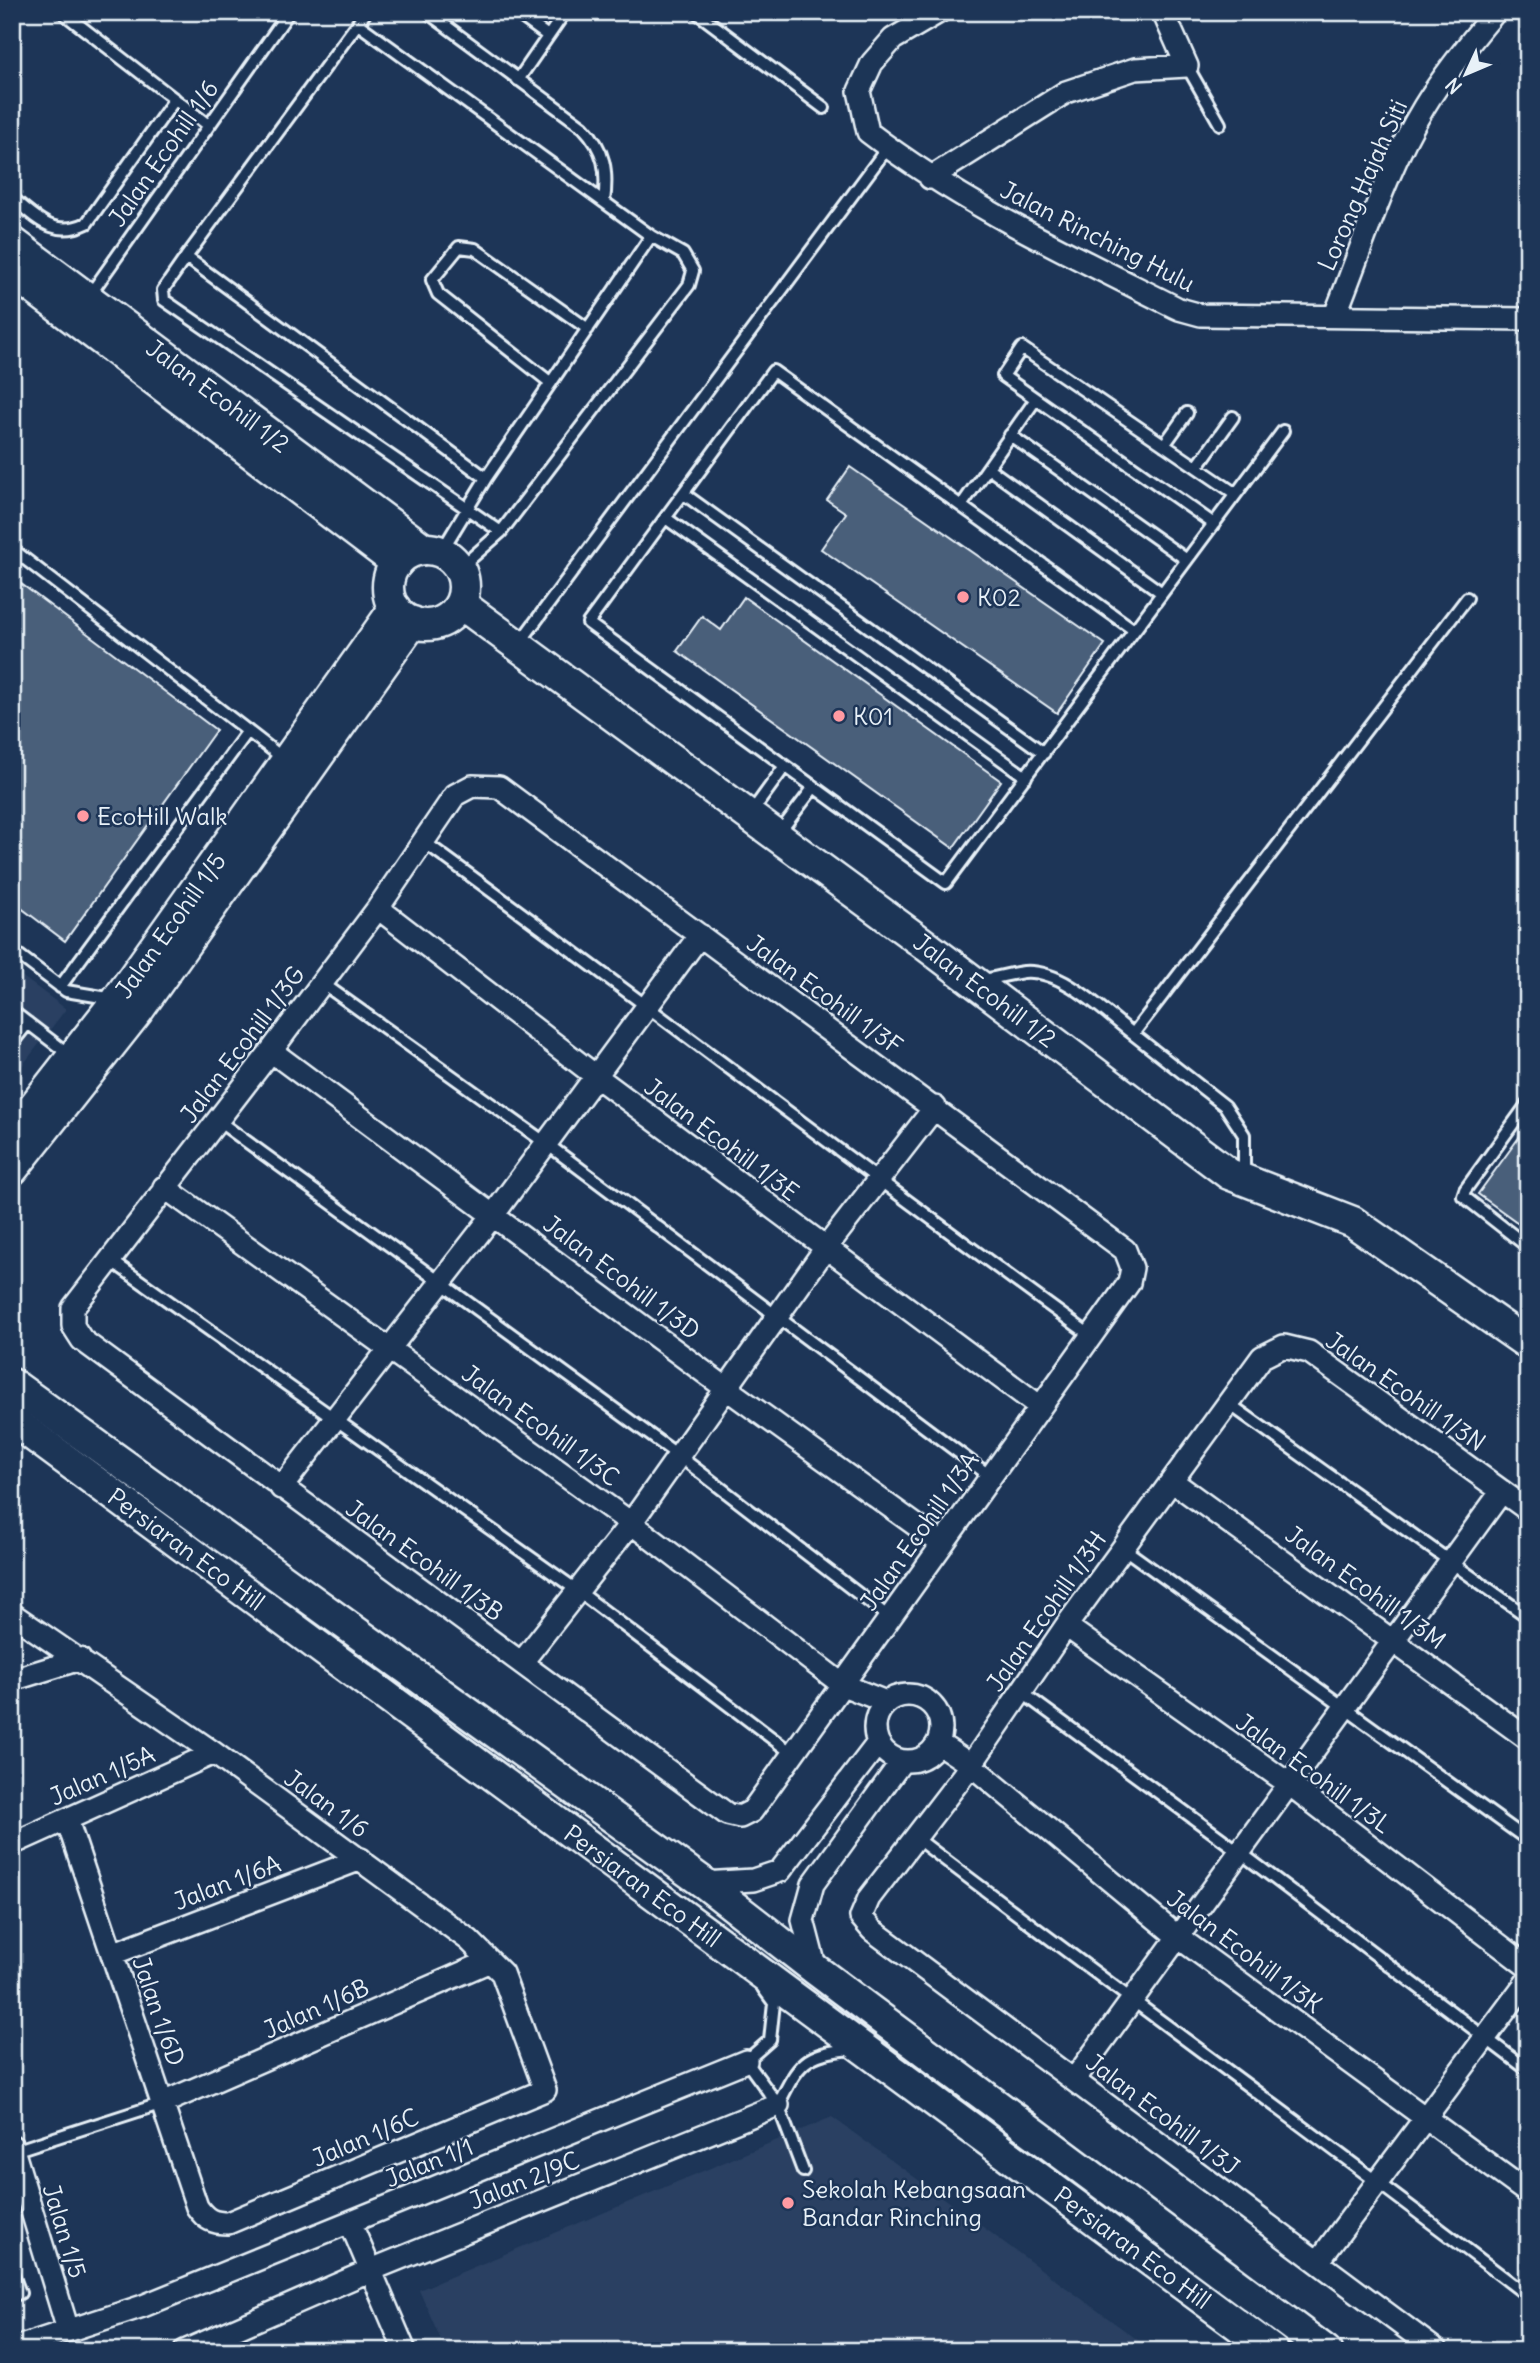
<svg xmlns="http://www.w3.org/2000/svg" width="1540" height="2363" font-family="Delius,sans-serif">
	<style>
		.built { fill: #2a4162 }
		.building { fill: #495e7a; stroke: #e8f1f8; stroke-width: 2 }
		.lines { fill: none; stroke-linecap: round; stroke-linejoin: round }
		.lane-casing { stroke: #e8f1f8; stroke-width: 16 }
		.street-casing { stroke: #e8f1f8; stroke-width: 26 }
		.secondary-casing { stroke: #e8f1f8; stroke-width: 35 }
		.lane { stroke: #1d3557; stroke-width: 10 }
		.street { stroke: #1d3557; stroke-width: 21 }
		.secondary { stroke: #1d3557; stroke-width: 30 }
		.poi-dot { fill: #ff9aa2; stroke: #1d3557; stroke-width: 2.5 }
		.labels { text-anchor: middle; dominant-baseline: central; stroke-width: 5; stroke-linejoin: round; paint-order: stroke }
		.street-label { font-size: 24px; fill: #e8f1f8; stroke: #1d3557 }
		.poi-label { font-size: 24px; fill: #e8f1f8; stroke: #1d3557; text-anchor: start }
	</style>
	<rect width="100%" height="100%" fill="#1d3557"/>
	<filter id="ink" filterUnits="userSpaceOnUse"><feTurbulence type="fractalNoise" baseFrequency=".0143" numOctaves="2"/><feDisplacementMap in="SourceGraphic" scale="14" xChannelSelector="R" yChannelSelector="G"/><feConvolveMatrix kernelMatrix="1 2 1 2 8 2 1 2 1" color-interpolation-filters="sRGB"/></filter>
	<g filter="url(#ink)">
		<!-- built -->
		<path class="built" d="M12,969L66,1009L12,1079Z
			M832,2117L1153,2351H446L419,2290Z"/>
		<!-- building -->
		<path class="building" d="M850,467L1105,644L1057,713L821,549L846,513L827,500Z
			M12,577L216,730L65,941L12,901Z
			M744,597L1001,781L953,848L677,651L702,616L721,630Z
			M1528,1125V1230L1478,1194Z"/>
		<g class="lines">
			<!-- lane casing -->
			<g class="lane-casing">
				<path id="lane" d="M62,12L208,125
					M366,12L186,257L163,290L164,300L501,532
					M427,12L583,127C605,150 608,171 604,202
					M515,12L548,36
					M696,12L824,108
					M358,24L651,236L683,254L693,271L689,285L501,532L460,568
					M1187,66L1220,124
					M518,80L565,12
					M12,198C37,218 54,239 87,223L175,99
					M186,257L486,478
					M89,296L289,12
					M551,383L438,294L432,280L459,247L475,249L588,329
					M1036,399L1003,376L1022,348L1236,494
					M1010,435L1187,560
					M1164,445L1187,413
					M1197,467L1233,417
					M988,468L1162,593
					M684,494L1044,753
					M961,506L1036,399L1214,524
					M667,519L1026,777
					M12,549L284,759
					M441,552L486,478L651,236
					M518,645L888,147
					M814,787L588,623L773,371L1134,630
					M751,813L785,766
					M779,833L814,787L946,883L1283,431
					M423,841C647,1004 866,1173 1090,1335
					M12,950L66,991L114,999
					M980,981C995,978 1009,974 1024,972C1063,969 1104,1012 1133,1034L1467,598
					M322,983L547,1144L990,1476
					M60,987L248,731
					M12,1011L71,1056
					M1133,1034L1225,1106L1244,1135V1177
					M12,1043L28,1023
					M1528,1103L1465,1190L1463,1196L1528,1247
					M217,1120L679,1456L890,1618
					M109,1259L578,1591L793,1754
					M1228,1403L1528,1617
					M1123,1548L1528,1840
					M1020,1691L1241,1853L1528,2070
					M915,1837C1118,1992 1325,2140 1528,2296
					M763,1988L774,2003L770,2040L746,2061L778,2105L803,2171
					M778,2105C799,2063 804,2053 853,2049
					M14,2151L163,2103
					M12,2272L20,2293L12,2296"/>
			</g>
			<!-- street casing -->
			<g class="street-casing">
				<path id="street" d="M939,12L893,39L872,63L859,91L868,132C963,205 1072,255 1179,309L1201,315L1528,319
					M930,178L1066,92L1135,69L1187,66L1163,12
					M1335,315C1363,246 1385,171 1424,107C1444,74 1470,42 1495,12
					M472,786L499,787L1125,1250L1132,1268L1129,1283L752,1811L740,1817L727,1814L82,1340L73,1326V1308L271,1051L378,908L455,795Z
					M378,908L597,1077L1039,1406
					M271,1051L727,1389L942,1544
					M164,1187L631,1523L843,1685L886,1702
					M1172,1481L1528,1739
					M281,1488L494,1214L700,935
					M12,1614L214,1753L469,1940L502,1973L545,2090L228,2223C213,2223 206,2220 197,2207L67,1820
					M1066,1626L1289,1784L1528,1967
					M522,1662L631,1523L825,1249L935,1107
					M12,1680L80,1659
					M875 1728a33 33 0 1 1 66 0a33 33 0 1 1-66 0Z
					M938,1743L971,1765L1178,1937L1528,2193
					M12,1844L214,1753
					M704,1883L753,1880L780,1871L878,1743
					M112,1954L361,1859
					M816,1970L803,1920L813,1884L902,1761
					M1074,2080L1502,1491
					M163,2103L490,1961
					M12,2146L68,2330
					M350,2222L405,2351
					M1318,2262L1528,1980
					M12,2349L143,2306L746,2061
					M185,2351L371,2270L778,2105
					M1437,2351L872,1930L861,1917L869,1898L971,1765L1066,1626L1262,1357L1284,1346L1309,1352L1528,1510"/>
			</g>
			<!-- secondary casing -->
			<g class="secondary-casing">
				<g id="secondary">
					<path id="s1" d="M12,242L424,549"/>
					<path d="M12,272L397,563"/>
					<circle cx="426" cy="587" r="38"/>
					<path id="s2" d="M461,604L920,941L1229,1174L1353,1222L1528,1344"/>
					<path id="s3" d="M12,1134L117,1000L395,608"/>
					<path d="M12,1170L137,1012L413,622"/>
					<path d="M12,1384L704,1883L816,1970L1326,2351"/>
					<path id="s4" d="M12,1420L1273,2351"/>
				</g>
			</g>
			<!-- lane -->
			<use href="#lane" class="lane"/>
			<!-- street -->
			<use href="#street" class="street"/>
			<!-- secondary -->
			<use href="#secondary" class="secondary"/>
		</g>
	</g>
	<!-- markers -->
	<g class="poi-dot">
		<circle cx="963" cy="597" r="7"/>
		<circle cx="839" cy="716" r="7"/>
		<circle cx="83" cy="816" r="7"/>
		<circle cx="788" cy="2203" r="7"/>
	</g>
	<g class="labels">
		<!-- street labels -->
		<g class="street-label">
			<text transform="translate(163 153) rotate(-55)">Jalan Ecohill 1/6</text>
			<text transform="translate(1362 185) rotate(-66)">Lorong Hajah Siti</text>
			<text transform="translate(1098 236) rotate(27)">Jalan Rinching Hulu</text>
			<text stroke="none"><textPath href="#s1" startOffset="257">Jalan Ecohill 1/2</textPath></text>
			<text stroke="none"><textPath href="#s3" startOffset="262">Jalan Ecohill 1/5</textPath></text>
			<text stroke="none"><textPath href="#s2" startOffset="651">Jalan Ecohill 1/2</textPath></text>
			<text transform="translate(825 994) rotate(36)">Jalan Ecohill 1/3F</text>
			<text transform="translate(242 1044) rotate(-53)">Jalan Ecohill 1/3G</text>
			<text transform="translate(722 1139) rotate(37)">Jalan Ecohill 1/3E</text>
			<text transform="translate(622 1277) rotate(37)">Jalan Ecohill 1/3D</text>
			<text transform="translate(1406 1391) rotate(35)">Jalan Ecohill 1/3N</text>
			<text transform="translate(541 1425) rotate(36)">Jalan Ecohill 1/3C</text>
			<text transform="translate(919 1531) rotate(-55)">Jalan Ecohill 1/3A</text>
			<text stroke="none"><textPath href="#s4" startOffset="217">Persiaran Eco Hill</textPath></text>
			<text transform="translate(425 1560) rotate(36)">Jalan Ecohill 1/3B</text>
			<text transform="translate(1366 1587) rotate(36)">Jalan Ecohill 1/3M</text>
			<text transform="translate(1046 1611) rotate(-55)">Jalan Ecohill 1/3H</text>
			<text transform="translate(1314 1773) rotate(36)">Jalan Ecohill 1/3L</text>
			<text transform="translate(102 1775) rotate(-24)">Jalan 1/5A</text>
			<text transform="translate(327 1803) rotate(36)">Jalan 1/6</text>
			<text transform="translate(227 1882) rotate(-21)">Jalan 1/6A</text>
			<text stroke="none"><textPath href="#s4" startOffset="784">Persiaran Eco Hill</textPath></text>
			<text transform="translate(1245 1951) rotate(37)">Jalan Ecohill 1/3K</text>
			<text transform="translate(316 2008) rotate(-24)">Jalan 1/6B</text>
			<text transform="translate(159 2011) rotate(71)">Jalan 1/6D</text>
			<text transform="translate(1163 2114) rotate(37)">Jalan Ecohill 1/3J</text>
			<text transform="translate(365 2137) rotate(-23)">Jalan 1/6C</text>
			<text transform="translate(429 2162) rotate(-22)">Jalan 1/1</text>
			<text transform="translate(524 2180) rotate(-22)">Jalan 2/9C</text>
			<text transform="translate(65 2231) rotate(73)">Jalan 1/5</text>
			<text stroke="none"><textPath href="#s4" startOffset="1393">Persiaran Eco Hill</textPath></text>
		</g>
		<!-- poi labels -->
		<g class="poi-label">
			<text x="977" y="597">K02</text>
			<text x="853" y="716">K01</text>
			<text x="97" y="816">EcoHill Walk</text>
			<text x="802" y="2189">Sekolah Kebangsaan<tspan x="802" dy="28">Bandar Rinching</tspan></text>
		</g>
	</g>
	<!-- margin -->
	<rect width="1540" height="2363" fill="none" stroke="#1d3557" stroke-width="42"/>
	<rect x="21" y="21" width="1498" height="2321" fill="none" stroke="#e8f1f8" stroke-width="2.5" filter="url(#ink)"/>
	<!-- north arrow -->
	<g transform="translate(1466 74) rotate(226)" stroke="#1d3557" stroke-width="5" paint-order="stroke">
	<path d="M0-5L12 26L0 18L-12 26Z" fill="#e8f1f8"/>
	<text y="-10" font-size="19" font-weight="bold" text-anchor="middle" fill="#e8f1f8">N</text>
	</g>
</svg>
